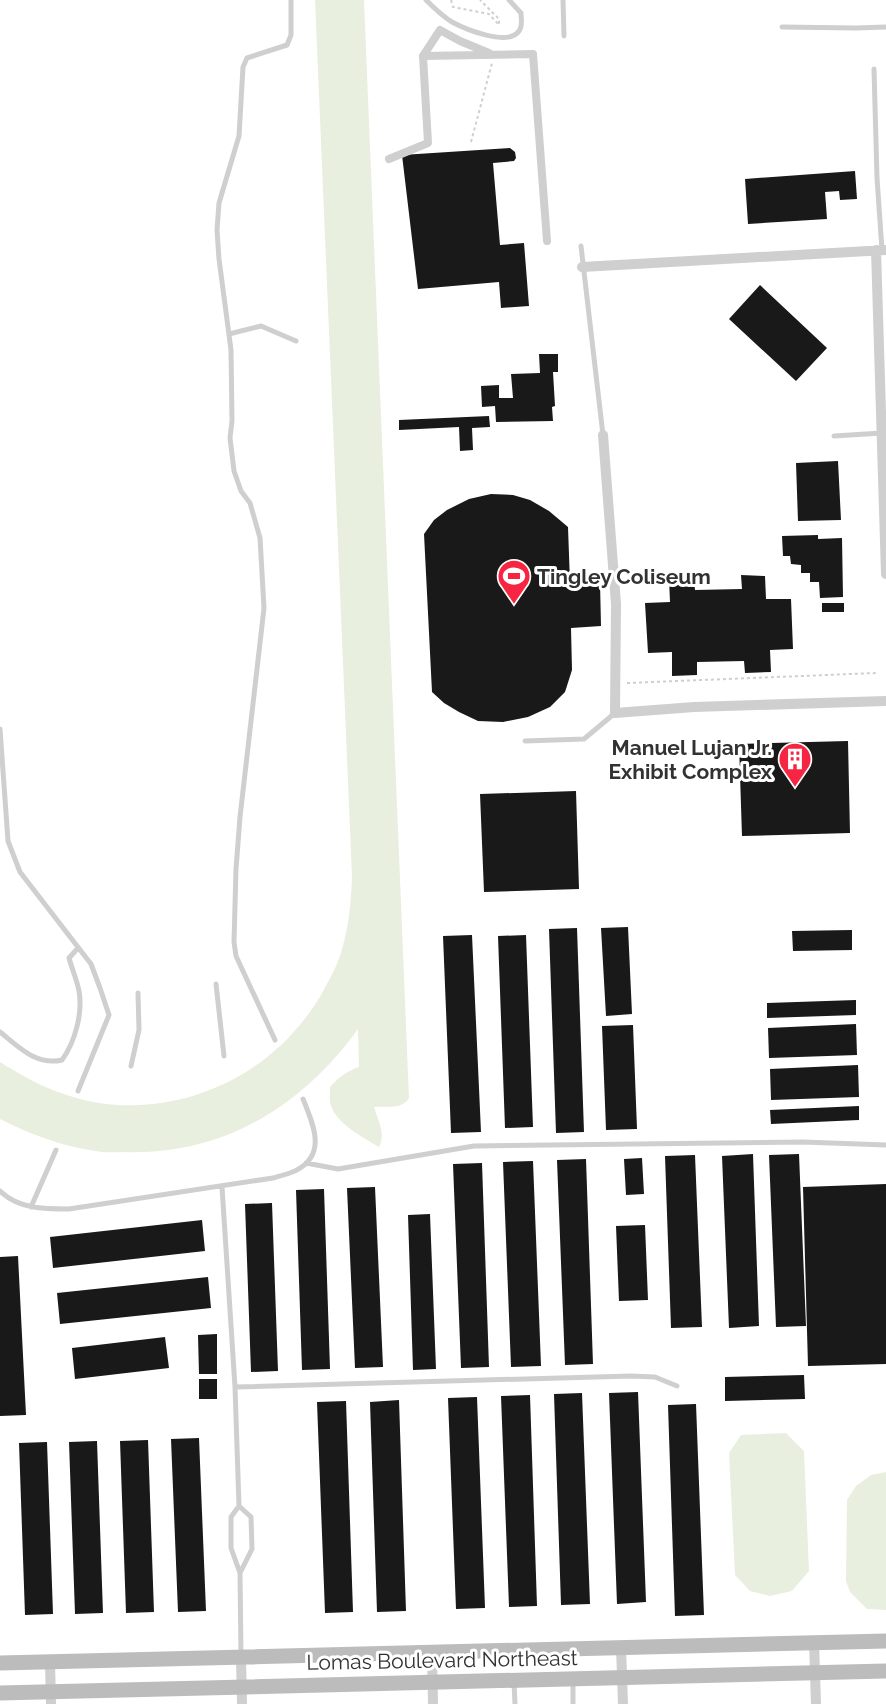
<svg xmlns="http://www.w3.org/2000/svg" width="886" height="1704" font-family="Raleway,sans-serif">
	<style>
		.green { fill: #e9efdf }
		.building { fill: #191919 }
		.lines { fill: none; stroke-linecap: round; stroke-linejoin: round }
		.path { stroke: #cfcfcf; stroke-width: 2; stroke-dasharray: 3 3; stroke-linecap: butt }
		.service { stroke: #cfcfcf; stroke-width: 5 }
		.pedestrian { stroke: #cfcfcf; stroke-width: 8 }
		.minor { stroke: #cfcfcf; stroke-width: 10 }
		.secondary { stroke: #bcbcbc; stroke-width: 15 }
		.labels { text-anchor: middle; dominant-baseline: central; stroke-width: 6; stroke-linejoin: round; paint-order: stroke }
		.poi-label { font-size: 21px; font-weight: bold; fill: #323232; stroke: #fff; text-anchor: start }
		.street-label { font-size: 21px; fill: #323232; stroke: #fff }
	</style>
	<rect width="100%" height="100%" fill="#fff"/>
	<!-- green -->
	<path class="green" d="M315,0H364L409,1098C402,1110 386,1106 374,1107C378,1120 386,1134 379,1147C364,1138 337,1124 331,1106C329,1100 330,1093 330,1087C339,1077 347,1071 359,1067L358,1029C301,1108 221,1156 122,1152C113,1152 104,1153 95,1151C61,1146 30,1134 0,1119V1062C36,1085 75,1103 119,1105C202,1109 279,1066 321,995C329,980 338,965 342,949C349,926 351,902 352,877Z
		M786,1433L804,1451L809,1571L792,1591L770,1596L750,1591L735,1575L729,1453L741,1435Z
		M886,1472V1610L867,1609L850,1592L846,1581L847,1500L856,1486L871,1475Z"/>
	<!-- building -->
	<path class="building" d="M510,148L515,152L516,158L514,161L493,163L500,245L524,243L529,306L501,308L499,282L418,289L402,155Z
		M855,171L857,199L840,200L839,191L825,192L827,219L748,224L745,179Z
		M760,285L827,348L796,381L729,319Z
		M539,354H558V372H553L555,406L552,407L553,421L496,422L495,406L482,407L481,386L499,385V398H513L511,374L540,373Z
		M489,416L490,427L472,428L473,450L460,451L459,427L399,430V420Z
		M838,461L841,520L798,521L796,463Z
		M491,494L513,495L530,500L549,511L568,527L570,583L600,582L601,626L571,628L572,670L565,692L550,707L528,717L503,722L478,721L459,712L444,703L432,692L424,534L434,520L447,510L469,499Z
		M818,535V539L842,538L843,597L820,598L819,582H810V573H801V565L791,564L790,556H783L782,536Z
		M741,575L765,576L766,599H791L793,649L770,650L771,672L745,673L744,661L697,662V675L672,676V652L648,653L645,603L670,602L669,579H694L695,590L742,589Z
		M822,603H844V612H822Z
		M848,741L850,833L742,836L739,744Z
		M576,791L579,889L484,892L480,794Z
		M628,927L632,1014L606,1016L601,928Z
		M577,928L584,1132L556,1133L549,929Z
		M852,930V950L793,951L792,931Z
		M472,935L481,1132L451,1133L443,936Z
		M526,935L533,1127L505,1128L498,936Z
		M856,1000V1015L767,1018V1003Z
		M856,1024L857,1055L769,1058L768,1028Z
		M633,1025L637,1129L606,1130L602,1026Z
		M858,1065L859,1097L771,1100L770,1069Z
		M859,1106V1120L771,1124L770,1110Z
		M753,1154L759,1326L729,1328L722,1156Z
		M799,1154L806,1326L776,1327L769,1155Z
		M695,1155L702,1327L671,1328L665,1156Z
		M642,1158L644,1194L626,1195L624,1159Z
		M586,1159L593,1364L565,1365L557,1160Z
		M533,1161L541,1366L511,1367L503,1162Z
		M482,1163L489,1367L461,1368L453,1164Z
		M886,1184V1364L808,1366L803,1187Z
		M375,1187L383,1367L355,1368L347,1188Z
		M324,1189L330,1369L302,1370L296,1190Z
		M272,1203L278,1371L251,1372L245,1204Z
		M430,1214L436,1369L413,1370L408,1215Z
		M202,1220L205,1251L53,1268L50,1237Z
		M645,1225L648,1300L619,1301L616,1226Z
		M18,1256L26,1415L0,1416V1257Z
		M208,1277L211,1308L60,1324L57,1293Z
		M217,1334V1374H199L198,1335Z
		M165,1337L169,1368L75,1379L72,1348Z
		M804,1375L805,1399L725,1401V1377Z
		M199,1379H217V1399H199Z
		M638,1392L646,1602L617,1604L609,1393Z
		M582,1393L590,1604L561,1605L554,1394Z
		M530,1395L537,1606L509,1607L501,1396Z
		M477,1397L485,1608L456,1609L448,1398Z
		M399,1400L406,1611L377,1612L370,1402Z
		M346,1401L353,1612L325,1613L317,1402Z
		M696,1404L704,1615L675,1616L668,1405Z
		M199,1438L206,1611L178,1612L171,1439Z
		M148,1440L154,1612L126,1613L120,1441Z
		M97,1441L103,1613L75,1614L69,1442Z
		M47,1442L53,1614L25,1615L19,1443Z"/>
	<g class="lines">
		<!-- path -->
		<path class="path" d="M451,0L453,7L489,14L499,25V19L480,0
			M471,142L492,63
			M627,683L876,673"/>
		<!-- service -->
		<path class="service" d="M426,0C434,8 442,16 452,22C465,29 508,47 519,31C523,26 521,19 521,13L509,0
			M563,0L564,36
			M782,27L856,28L886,27
			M874,69L877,178L882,250
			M581,246L603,435
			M229,334L261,326L296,341
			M834,436L882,433
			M0,729L8,841L20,872L91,964L100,988L109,1015L78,1091
			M525,741L584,739L615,713
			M216,984L224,1056
			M0,1032C19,1047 36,1066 62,1060C75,1042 83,1013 79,991C77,980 72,969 69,958L78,948
			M275,1040L236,956L234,942L236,869L240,817L264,608L260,538L250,503L241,491L234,471L230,438L232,421L231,350L219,259L217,230L219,203L239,136L243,67L247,58L287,45L291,35V0
			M131,1066L139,1030L138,993
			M306,1163L338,1169L474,1146L803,1142L886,1145
			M222,1187L235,1387L239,1506L231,1517V1548L240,1573L241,1655
			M0,1191C19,1209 44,1209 69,1209L273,1178C280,1176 288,1174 295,1171C328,1155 313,1124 303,1099
			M31,1207L56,1150
			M235,1387L631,1376L655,1377L677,1386
			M239,1506L251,1517L252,1549L240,1573
			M514,1682L515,1704
			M573,1682V1704"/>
		<!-- pedestrian -->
		<path class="pedestrian" d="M423,56L440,30L460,41L489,53
			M389,159L428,143L423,56L533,54L547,241"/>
		<!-- minor -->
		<path class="minor" d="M876,250L886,574
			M582,267L886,250
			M603,435L616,604L615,713L694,707L886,701
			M814,1642L816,1704
			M621,1647L623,1704
			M432,1652L433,1704
			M241,1657L242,1704
			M50,1661L51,1704"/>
		<!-- secondary -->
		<path class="secondary" d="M0,1663L886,1641
			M0,1693L886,1671"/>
	</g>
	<!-- icons -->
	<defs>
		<g id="stadium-pin" transform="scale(1.725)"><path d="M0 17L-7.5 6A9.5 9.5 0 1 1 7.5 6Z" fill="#f62642" stroke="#fff"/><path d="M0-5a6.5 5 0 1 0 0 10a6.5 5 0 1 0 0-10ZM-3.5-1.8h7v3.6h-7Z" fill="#fff"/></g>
		<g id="building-pin" transform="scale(1.725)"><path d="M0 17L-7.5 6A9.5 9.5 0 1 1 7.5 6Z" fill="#f62642" stroke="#fff"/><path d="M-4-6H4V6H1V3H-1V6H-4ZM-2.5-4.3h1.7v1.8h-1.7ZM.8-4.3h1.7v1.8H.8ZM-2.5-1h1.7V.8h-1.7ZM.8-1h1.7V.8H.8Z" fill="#fff"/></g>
	</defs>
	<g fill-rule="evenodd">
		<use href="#stadium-pin" x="514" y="576"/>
		<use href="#building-pin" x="795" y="759"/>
	</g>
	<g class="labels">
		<!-- poi labels -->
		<g class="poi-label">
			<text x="537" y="576">Tingley Coliseum</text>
			<text x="772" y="747" text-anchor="end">Manuel Lujan Jr.<tspan x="772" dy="24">Exhibit Complex</tspan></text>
		</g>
		<!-- street labels -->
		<g class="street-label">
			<text transform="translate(442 1660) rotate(-1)">Lomas Boulevard Northeast</text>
		</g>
	</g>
</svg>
